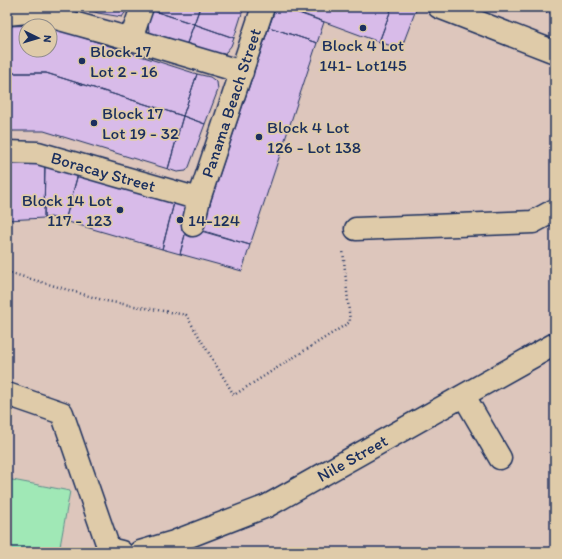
<svg xmlns="http://www.w3.org/2000/svg" width="562" height="559" font-family="Itim,sans-serif">
	<style>
		.green { fill: #a0e8b6; stroke: #5e8c8a }
		.building { fill: #d8bbe9; stroke: #1b2f5e }
		.lines { fill: none; stroke-linecap: round; stroke-linejoin: round }
		.minor-casing { stroke: #1b2f5e; stroke-width: 25 }
		.path { stroke: #1b2f5e; stroke-width: 2.5; stroke-dasharray: 1 3; stroke-linecap: butt }
		.minor { stroke: #dfcba9; stroke-width: 22 }
		.poi-dot { fill: #1b2f5e; stroke: #dfcba9; stroke-width: 1.5 }
		.labels { text-anchor: middle; dominant-baseline: central; stroke-width: 3.5; stroke-linejoin: round; paint-order: stroke }
		.poi-label { font-size: 17px; fill: #1b2f5e; stroke: #dfcba9; text-anchor: start }
		.street-label { font-size: 17px; fill: #1b2f5e; stroke: #dfcba9 }
	</style>
	<rect width="100%" height="100%" fill="#ddc6bc"/>
	<filter id="ink" filterUnits="userSpaceOnUse"><feTurbulence type="fractalNoise" baseFrequency=".025" numOctaves="2"/><feDisplacementMap in="SourceGraphic" scale="8" xChannelSelector="R" yChannelSelector="G"/><feConvolveMatrix kernelMatrix="1 2 1 2 8 2 1 2 1" color-interpolation-filters="sRGB"/></filter>
	<g filter="url(#ink)">
		<!-- green -->
		<path class="green" d="M7,479L70,491L59,552H7Z"/>
		<!-- building -->
		<path class="building" d="M81,7H129L122,17L98,13Z
			M152,7H200L194,24L151,10Z
			M200,7H244L234,38L194,24Z
			M276,7H281L324,22L317,43L269,27Z
			M281,7H306L303,14Z
			M306,7H392L379,42L303,14Z
			M392,7H417L401,49L379,42Z
			M151,10L194,24L186,46L155,36L149,31L148,24Z
			M194,24L234,38L231,46L226,52L219,55L186,46Z
			M45,25L46,26H26V50H50V27L197,74L183,116L46,73H7V26Z
			M269,27L317,43L250,245L201,230Z
			M7,73H46L183,116L168,169L44,131H7Z
			M197,74L210,77L217,82L218,90L205,124L183,116Z
			M183,116L205,124L189,167L186,171L177,172L168,169Z
			M7,161L45,162L44,218L7,220Z
			M45,162L78,174L65,221L51,217L44,218Z
			M78,174L175,199L162,249L65,221Z
			M175,199L191,206L187,227L180,254L162,249Z
			M187,227L250,245L242,271L180,254Z"/>
		<g class="lines">
			<!-- minor casing -->
			<g class="minor-casing">
				<g id="minor">
					<path d="M439,7L555,52"/>
					<path d="M7,14L27,12L52,17L131,39L242,72"/>
					<path d="M131,39L142,7"/>
					<path id="s1" d="M7,152L38,153L199,199"/>
					<path id="s2" d="M193,225L199,199L263,7"/>
					<path d="M356,229L533,222L555,210"/>
					<path d="M7,394L62,413L109,549L121,552"/>
					<path d="M464,396L500,458"/>
					<path id="s3" d="M140,552L174,542L267,506L555,344"/>
				</g>
			</g>
			<!-- path -->
			<path class="path" d="M535,7L555,15
				M7,272L106,301L186,315L234,395L350,322L343,250"/>
			<!-- minor -->
			<use href="#minor" class="minor"/>
		</g>
	</g>
	<!-- markers -->
	<g class="poi-dot">
		<circle cx="363" cy="28" r="4"/>
		<circle cx="82" cy="61" r="4"/>
		<circle cx="94" cy="123" r="4"/>
		<circle cx="259" cy="137" r="4"/>
		<circle cx="120" cy="210" r="4"/>
		<circle cx="180" cy="220" r="4"/>
	</g>
	<g class="labels">
		<!-- poi labels -->
		<g class="poi-label">
			<text x="363" y="45" text-anchor="middle">Block 4 Lot<tspan x="363" dy="20">141- Lot145</tspan></text>
			<text x="90" y="51">Block 17<tspan x="90" dy="20">Lot 2 - 16</tspan></text>
			<text x="102" y="113">Block 17<tspan x="102" dy="20">Lot 19 - 32</tspan></text>
			<text x="267" y="127">Block 4 Lot<tspan x="267" dy="20">126 - Lot 138</tspan></text>
			<text x="112" y="200" text-anchor="end">Block 14 Lot<tspan x="112" dy="20">117 - 123</tspan></text>
			<text x="188" y="220">14-124</text>
		</g>
		<!-- street labels -->
		<g class="street-label">
			<text stroke="none"><textPath href="#s2" startOffset="128">Panama Beach Street</textPath></text>
			<text stroke="none"><textPath href="#s1" startOffset="99">Boracay Street</textPath></text>
			<text stroke="none"><textPath href="#s3" startOffset="233">Nile Street</textPath></text>
		</g>
	</g>
	<!-- margin -->
	<rect width="562" height="559" fill="none" stroke="#dfcba9" stroke-width="24"/>
	<rect x="12" y="12" width="538" height="535" fill="none" stroke="#1b2f5e" stroke-width="1.5" filter="url(#ink)"/>
	<!-- north arrow -->
	<g transform="translate(38 38) rotate(95)"><circle r="19" fill="#dfcba9" stroke="#918d8b"/>
	<path d="M0-3L7 15L0 10L-7 15Z" fill="#1b2f5e"/>
	<text y="-6" font-size="11" font-weight="bold" text-anchor="middle" fill="#1b2f5e">N</text>
	</g>
</svg>
